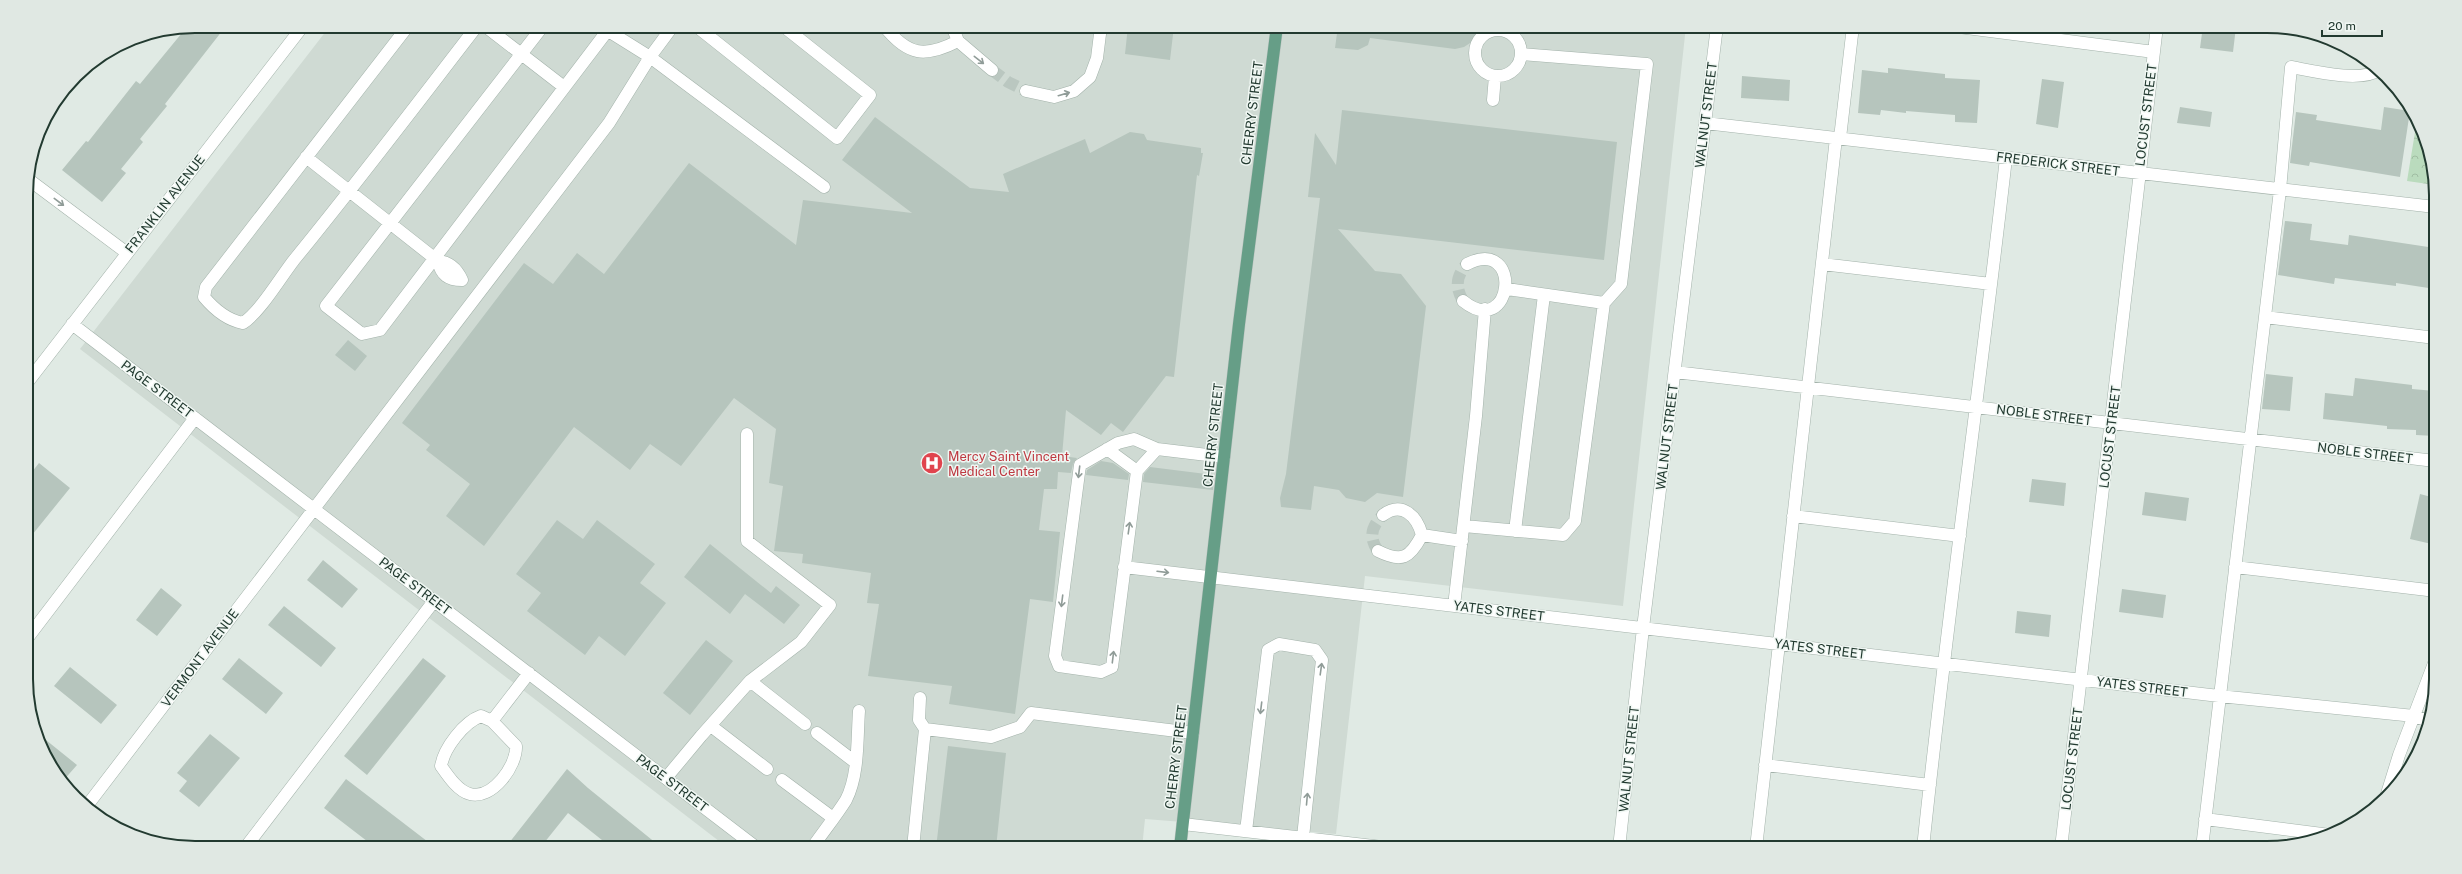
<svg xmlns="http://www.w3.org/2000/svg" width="2462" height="874" font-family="'Public Sans',sans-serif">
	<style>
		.built { fill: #cfdad3 }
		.forest { fill: url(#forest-crowns) }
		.building { fill: #b6c5bd }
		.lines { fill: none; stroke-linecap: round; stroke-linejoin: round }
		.minor-tunnel { stroke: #bac7c0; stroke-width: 12; stroke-dasharray: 12 6; stroke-linecap: butt }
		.minor-casing { stroke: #a3b2aa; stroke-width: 13 }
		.major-casing { stroke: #bdc4c1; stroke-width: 13 }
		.minor { stroke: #fff; stroke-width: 12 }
		.major { stroke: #669e87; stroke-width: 12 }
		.oneway { stroke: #909c98 }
		.labels { text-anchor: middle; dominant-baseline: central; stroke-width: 3; stroke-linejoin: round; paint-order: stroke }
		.street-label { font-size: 13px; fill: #223a30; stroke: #f0f7f3 }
		.health-label { font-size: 13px; fill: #be3a42; stroke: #f0f7f3; text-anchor: start }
		.rim { fill: none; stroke: #223a30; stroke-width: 2 }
	</style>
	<defs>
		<pattern id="forest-crowns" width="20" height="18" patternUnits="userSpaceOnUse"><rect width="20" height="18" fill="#badbbd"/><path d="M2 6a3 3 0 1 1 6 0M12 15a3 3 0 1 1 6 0" fill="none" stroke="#a0bda3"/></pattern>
	</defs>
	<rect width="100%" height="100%" fill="#e0eae4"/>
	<!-- built -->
	<path class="built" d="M330,26H1686L1623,606L1365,576L1336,834L1145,819L1142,848H728L80,349Z"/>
	<!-- forest -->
	<path class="forest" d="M2417,120C2428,138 2435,164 2435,185L2407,181Z"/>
	<!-- building -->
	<path class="building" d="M195,26H226L165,104L167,106L140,139L143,142L121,169L126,173L102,202L62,170L86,141L88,142L136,81L140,84L186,28Z
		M1128,26H1174L1170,60L1125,54Z
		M1338,26H1496L1464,47L1455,49L1370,38L1368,45L1358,50L1335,48Z
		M2203,26L2236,27L2233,52L2200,48Z
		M1888,68L1945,74V78L1980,80L1977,123L1955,122V115L1906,111V113L1881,110L1880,115L1858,113L1862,70L1888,73Z
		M1742,76L1790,80L1789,101L1741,98Z
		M2042,79L2064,82L2058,128L2036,124Z
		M2180,107L2212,112L2210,127L2177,123Z
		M2384,107L2410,111L2400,177L2310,162L2309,166L2290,163L2296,112L2317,115L2316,120L2381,130Z
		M1342,110L1617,142L1604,260L1338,229L1375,271L1401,274L1426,306L1403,497L1377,493L1365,502L1346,498L1339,490L1314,486L1311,510L1281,507L1280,498L1286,474L1320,198L1308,197L1315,133L1336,165Z
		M875,117L970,188L1009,192L1003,174L1085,139L1090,153L1130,132L1144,134L1147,140L1201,148V153H1203L1199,176L1197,175L1174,377L1166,376L1123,432L1111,423L1101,435L1066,410L1062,456L1077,458L1073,464L1071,473L1058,472L1057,489H1044L1039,530L1060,532L1053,602L1030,599L1015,714L949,704L952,686L868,676L879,604L867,603L871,573L802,563L803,554L774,551L783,486L769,483L776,429L734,398L681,466L650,444L630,470L574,427L484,546L446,516L470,484L426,450L430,445L402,423L524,263L553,284L577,253L604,274L689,163L796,245L803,200L912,213L842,160Z
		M2285,221L2312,224L2310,240L2348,245L2349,235L2435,248V289L2396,283V286L2335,278L2334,284L2278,275Z
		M348,340L367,356L355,371L335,355Z
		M2266,374L2293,377L2290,411L2262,409Z
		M2355,378L2412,385V389L2435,391V436L2416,435V430L2387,429V426L2323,419L2325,393L2353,396Z
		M1101,461L1113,463L1129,474L1128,480L1086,475L1087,470Z
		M39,463L70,488L28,540V477Z
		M1150,467L1214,475L1213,490L1143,482L1144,474Z
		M2032,479L2066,483L2064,506L2029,502Z
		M2145,492L2189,498L2186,521L2142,515Z
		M2420,494L2435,498L2436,545L2410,539Z
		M557,520L583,539L597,520L655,564L640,583L666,603L625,656L599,636L585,655L527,611L541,593L516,574Z
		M710,544L771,593L776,586L800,605L784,624L745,594L730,614L684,577Z
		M323,560L358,589L342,608L307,580Z
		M161,588L182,605L157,636L136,620Z
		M2122,589L2166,595L2163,618L2119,612Z
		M284,606L336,648L321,667L268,625Z
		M2017,611L2051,615L2049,637L2015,633Z
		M706,640L733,661L690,715L663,693Z
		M239,658L283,693L266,714L222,679Z
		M423,658L446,676L367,775L344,756Z
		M70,667L117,705L101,724L54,686Z
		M36,732L77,765L62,782L43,754Z
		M210,734L240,758L199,807L179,791L187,781L177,773Z
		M948,746L1006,753L996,848H936Z
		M567,769L588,788L662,848H612L568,813L540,848H505Z
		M346,779L436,848H376L324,808Z"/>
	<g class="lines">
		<!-- minor-tunnel -->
		<path class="minor-tunnel" d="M992,70L1008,82L1026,91
			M1463,301C1455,287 1456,276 1467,264
			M1378,551C1368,537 1372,526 1383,515"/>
		<!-- minor casing -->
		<g class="minor-casing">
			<path id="minor" d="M408,26L206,287L204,297C214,309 227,320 243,323C260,312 280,278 294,260C357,183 416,105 477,26
				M485,26L564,87
				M543,26L326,306L362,334L380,330L611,26
				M696,26L837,138L870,95L783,26
				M884,26C908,56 925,58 958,41
				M952,26L958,41L992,70
				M1951,26L2154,52
				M602,27L650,57L824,187
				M1475 53a23 23 0 1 1 46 0a23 23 0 1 1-46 0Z
				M1521,54L1647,64L1621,284L1604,303
				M1026,91L1054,97L1074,91L1090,77L1097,58L1101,26
				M1493,100L1495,76
				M1705,123L2435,207
				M1840,138L1853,26
				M306,157L438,261C450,262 457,269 462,280C448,280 441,275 438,261
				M28,179L127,253
				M1822,264L1991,284
				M1463,301C1513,341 1524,236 1467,264
				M2265,317L2435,338
				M72,324L757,848
				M1675,372L2435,461
				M27,383L303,26
				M1107,449L1137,471
				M1157,449L1137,471L1112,667L1101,672L1059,666L1055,656L1080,465L1118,443L1134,439L1157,449L1224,457
				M1383,515C1402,501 1417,516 1422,535L1462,541
				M1793,516L1960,536
				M1464,526L1563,535L1575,521L1604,303L1507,289
				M1515,531L1544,295
				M1378,551C1402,563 1410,558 1422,535
				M1124,567L2219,696L2414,716L2429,721
				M2235,567L2436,591
				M1454,606L1476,416L1485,309
				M29,636L195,418
				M750,681L805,724
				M920,698L919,720L925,729L991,737L1020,727L1031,713L1193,733
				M492,721L516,746C517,766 492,800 470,794C458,791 448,776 441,766C444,748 464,722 481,716L492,721L529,673
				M711,726L767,769
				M817,733L855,762
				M1765,765L1930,785
				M666,778L701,736L750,681L801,642L830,605L747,541V434
				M782,780L833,818
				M2386,797L2399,755L2436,658
				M86,807L609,123L650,57L673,26
				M2205,819L2330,835
				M1183,824L1391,848
				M1246,831L1268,650L1279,644L1315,650L1322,660L1303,837
				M245,848L434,601
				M812,848C823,832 836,816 846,800C859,775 857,739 859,711
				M913,848L925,729
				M1619,848L1643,628L1717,26
				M1756,848L1836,138
				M1923,848C1947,617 1980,388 2006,158
				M2061,848L2157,26
				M2202,848L2280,190L2291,67C2313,71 2361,83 2379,70"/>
		</g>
		<!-- major casing -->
		<g class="major-casing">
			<path id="major" d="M1180,848L1239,324L1277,26"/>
		</g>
		<!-- minor -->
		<use href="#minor" class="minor"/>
		<!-- major -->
		<use href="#major" class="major"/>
	</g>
	<!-- one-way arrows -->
	<defs><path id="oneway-shaft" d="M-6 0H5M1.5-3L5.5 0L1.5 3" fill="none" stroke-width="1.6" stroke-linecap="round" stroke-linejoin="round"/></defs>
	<g class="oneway">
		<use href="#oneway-shaft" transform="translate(979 60) rotate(38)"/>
		<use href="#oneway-shaft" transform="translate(1064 94) rotate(-16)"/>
		<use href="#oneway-shaft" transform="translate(59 202) rotate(37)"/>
		<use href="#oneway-shaft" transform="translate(1079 472) rotate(97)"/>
		<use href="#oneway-shaft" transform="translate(1129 528) rotate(-82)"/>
		<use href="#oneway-shaft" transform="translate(1163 572) rotate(7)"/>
		<use href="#oneway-shaft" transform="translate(1062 601) rotate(97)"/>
		<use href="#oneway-shaft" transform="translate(1113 657) rotate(-83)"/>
		<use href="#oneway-shaft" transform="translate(1321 669) rotate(-82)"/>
		<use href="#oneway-shaft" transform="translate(1261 708) rotate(97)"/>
		<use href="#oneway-shaft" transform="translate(1307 799) rotate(-85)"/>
	</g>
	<!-- icons -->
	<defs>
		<g id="hospital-disc" transform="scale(1.15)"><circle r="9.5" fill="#e0444e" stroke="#f0f7f3"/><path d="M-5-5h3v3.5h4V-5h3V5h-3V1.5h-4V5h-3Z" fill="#fff"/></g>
	</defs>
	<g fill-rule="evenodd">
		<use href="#hospital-disc" x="932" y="463"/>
	</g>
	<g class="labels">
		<!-- street labels -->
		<g class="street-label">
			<text transform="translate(1252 113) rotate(-83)">CHERRY STREET</text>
			<text transform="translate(1706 115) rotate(-83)">WALNUT STREET</text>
			<text transform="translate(2146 115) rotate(-83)">LOCUST STREET</text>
			<text transform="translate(2058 164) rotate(7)">FREDERICK STREET</text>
			<text transform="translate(165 204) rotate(-52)">FRANKLIN AVENUE</text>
			<text transform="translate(157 389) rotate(37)">PAGE STREET</text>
			<text transform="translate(2044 415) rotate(7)">NOBLE STREET</text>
			<text transform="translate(1213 435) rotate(-84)">CHERRY STREET</text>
			<text transform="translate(1667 437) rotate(-83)">WALNUT STREET</text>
			<text transform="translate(2110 437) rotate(-83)">LOCUST STREET</text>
			<text transform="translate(2365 453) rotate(7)">NOBLE STREET</text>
			<text transform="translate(415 586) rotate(37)">PAGE STREET</text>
			<text transform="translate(1499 611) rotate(7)">YATES STREET</text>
			<text transform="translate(1820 649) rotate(7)">YATES STREET</text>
			<text transform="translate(200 658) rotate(-53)">VERMONT AVENUE</text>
			<text transform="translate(2142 687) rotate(7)">YATES STREET</text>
			<text transform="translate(1176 757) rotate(-83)">CHERRY STREET</text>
			<text transform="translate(1629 759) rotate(-84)">WALNUT STREET</text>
			<text transform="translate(2072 759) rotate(-83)">LOCUST STREET</text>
			<text transform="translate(672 783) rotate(37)">PAGE STREET</text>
		</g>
		<!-- health labels -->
		<g class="health-label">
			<text x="948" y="456">Mercy Saint Vincent<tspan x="948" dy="15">Medical Center</tspan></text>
		</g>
	</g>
	<!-- crop -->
	<path d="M0 0H2462V874H0ZM195 33H2267A162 162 0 0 1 2429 195V679A162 162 0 0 1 2267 841H195A162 162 0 0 1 33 679V195A162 162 0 0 1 195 33Z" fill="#e0e8e3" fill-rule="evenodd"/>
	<path class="rim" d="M195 33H2267A162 162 0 0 1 2429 195V679A162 162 0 0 1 2267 841H195A162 162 0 0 1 33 679V195A162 162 0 0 1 195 33Z"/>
	<!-- scale -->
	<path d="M2322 30v6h60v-6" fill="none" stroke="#223a30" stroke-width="2"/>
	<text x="2328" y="30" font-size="12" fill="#223a30" stroke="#f0f7f3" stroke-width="3" paint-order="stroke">20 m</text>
</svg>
